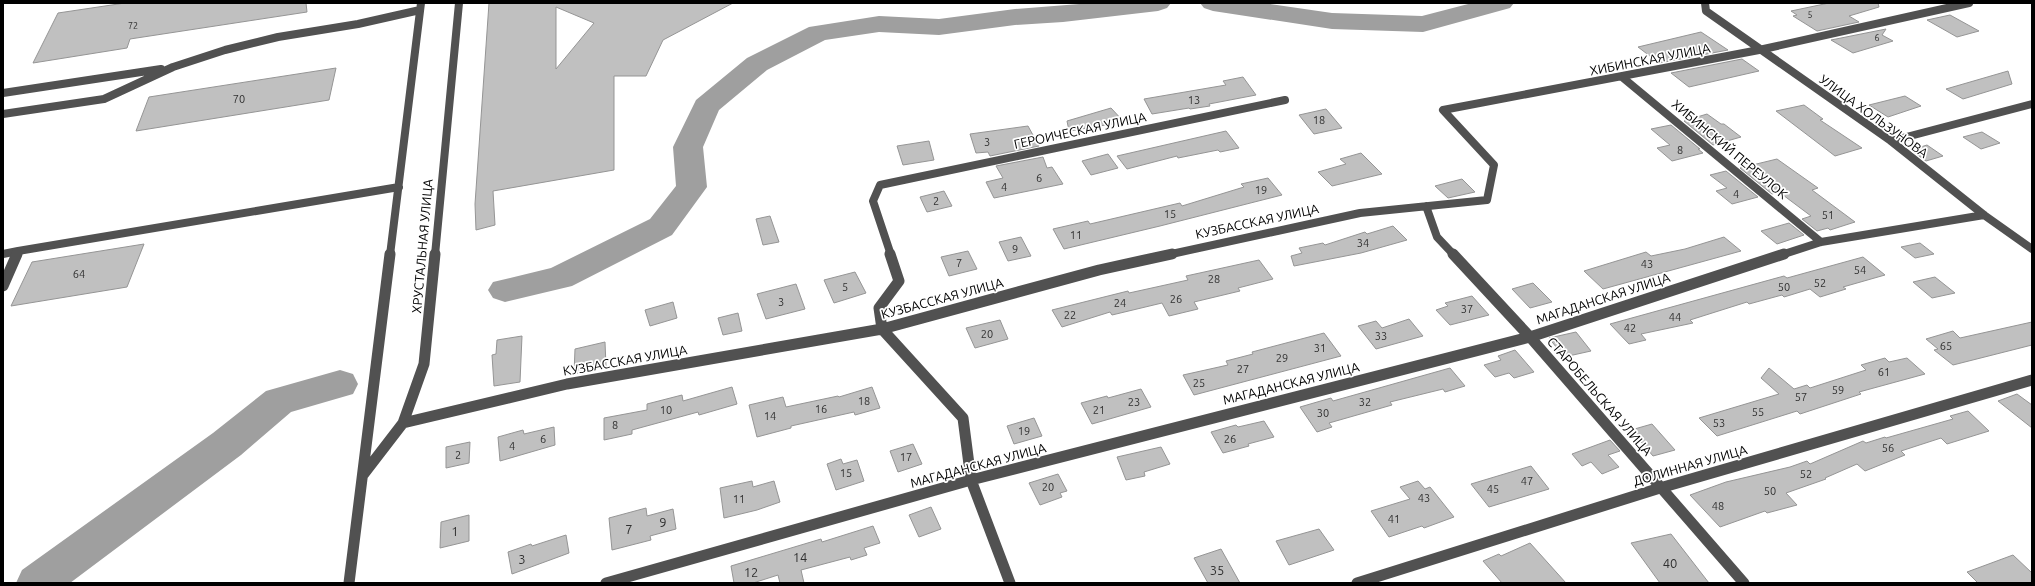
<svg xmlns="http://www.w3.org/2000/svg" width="2035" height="586" font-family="Ubuntu,sans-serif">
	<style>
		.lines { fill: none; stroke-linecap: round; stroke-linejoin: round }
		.river { fill: #9f9f9f; fill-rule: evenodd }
		.building { fill: #c0c0c0; stroke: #959595; fill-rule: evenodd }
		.minor-far1 { stroke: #515151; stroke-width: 8 }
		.minor { stroke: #515151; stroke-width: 11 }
		.labels { text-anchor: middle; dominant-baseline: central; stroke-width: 3.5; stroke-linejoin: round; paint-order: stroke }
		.far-number-label { font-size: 9px; fill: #303030 }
		.number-label { font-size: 11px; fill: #303030 }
		.street-label { font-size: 13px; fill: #000; stroke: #fff }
		.near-number-label { font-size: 13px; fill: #303030 }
	</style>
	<rect width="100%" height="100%" fill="#fff"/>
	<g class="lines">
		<!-- river -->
		<path class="river" d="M1092,3H1171L1167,8L1158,11L1063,22L1015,25L939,35L879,32L825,40L767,70L719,110L703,147L707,187L672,235L572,286L505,302L493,298L488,290L493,282L551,268L650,219L676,186L673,147L696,100L747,58L809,27L879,16L939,19L1015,9Z
			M1200,3H1264L1332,13L1422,16L1472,3H1514L1510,8L1423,32L1332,29L1213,11L1204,8Z
			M340,370L353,374L358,384L353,394L291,412L241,455L70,583H16L22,570L213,433L266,391Z"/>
	</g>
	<!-- building -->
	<path class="building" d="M125,3H306L307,12L130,39L127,48L33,63L58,13Z
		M489,3H733L663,40L646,76H614V170L493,191L495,225L476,230L475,204ZM556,7L594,23L556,69Z
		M1829,3H1878L1879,7L1849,16L1859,22L1817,31L1793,16L1797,15L1791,11Z
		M1950,15L1979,31L1957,37L1927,20Z
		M1886,29L1882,35L1893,41L1853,53L1831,40Z
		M1701,32L1728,50L1659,63L1638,47Z
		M1742,59L1759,71L1689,87L1671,73Z
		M336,68L329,100L136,131L149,97Z
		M2008,71L2012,84L1963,99L1946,89Z
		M1243,77L1256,95L1209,104L1210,106L1190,109L1189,108L1152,114L1144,99L1226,85L1223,81Z
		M1905,96L1921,106L1888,117L1869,105Z
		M1804,105L1823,119L1820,120L1862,148L1835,156L1776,111Z
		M1111,108L1124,122L1069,131L1067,121Z
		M1326,109L1342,128L1314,134L1299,115Z
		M1707,114L1721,124H1724L1741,137L1713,145L1684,121Z
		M1671,125L1700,149H1698L1703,153L1672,161L1657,148L1670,145L1651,129Z
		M1028,126L1039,146L990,156L988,152L976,153L970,134Z
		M1226,131L1239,148L1220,152L1218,150L1178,158L1177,156L1127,169L1117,156Z
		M1982,132L2000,143L1981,149L1963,137Z
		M929,141L934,160L903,165L897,146Z
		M1927,145L1943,156L1926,161L1911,150Z
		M1361,153L1382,174L1332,186L1318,172L1346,164L1340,159Z
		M1108,154L1118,168L1091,175L1082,161Z
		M1043,157L1047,168L1052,167L1063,184L994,198L986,182L1003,178L996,166Z
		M1777,159L1818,188L1812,190L1855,222L1830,230L1828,228L1817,231L1802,219L1811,216L1779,192L1772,194L1740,168Z
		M1726,171L1758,197L1732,204L1716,191L1727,188L1710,175Z
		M1268,178L1282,195L1160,226L1064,249L1053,229L1088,221L1090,224L1180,203L1182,206L1244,187L1241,184Z
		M1462,179L1475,192L1448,198L1435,186Z
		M944,191L952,206L927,212L920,197Z
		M770,216L779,242L763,245L756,219Z
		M1789,223L1804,235L1777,244L1761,231Z
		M1393,226L1407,240L1361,253L1294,266L1291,256L1302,253L1299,248L1323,243L1325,245L1365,232L1367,234Z
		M1021,237L1031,256L1008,261L999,242Z
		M1724,237L1741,251L1603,289L1584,271L1646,252L1651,256L1685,249Z
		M1920,243L1934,254L1915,258L1901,247Z
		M144,244L127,287L11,306L32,262Z
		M968,251L977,269L949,276L941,257Z
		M1863,257L1885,275L1843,287L1846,289L1820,297L1810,289L1784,297L1782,295L1749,304L1747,302L1690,320L1693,323L1641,334L1646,340L1629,344L1610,324L1784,276L1787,278Z
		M1259,260L1273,279L1238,288L1240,291L1194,302L1198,309L1169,316L1162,303L1112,315L1110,312L1062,327L1052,310L1128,291L1129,293L1188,280L1186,276Z
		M855,272L866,293L834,303L824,280Z
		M1935,277L1955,293L1932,298L1913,282Z
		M1533,283L1552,302L1530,308L1512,289Z
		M796,284L805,309L766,319L757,294Z
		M1472,296L1489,315L1450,325L1436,310L1448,306L1445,303Z
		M673,302L677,318L650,326L645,310Z
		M738,313L742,331L723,335L718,318Z
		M1409,319L1423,336L1376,349L1358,326L1376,321L1382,328Z
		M1000,320L1008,339L975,348L966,328Z
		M2032,322V345L1953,365L1934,350L1938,349L1926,339L1953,331L1960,338Z
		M1576,332L1591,351L1564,357L1549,338Z
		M1324,333L1341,356L1194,395L1183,375L1228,365L1226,361L1253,354L1252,352Z
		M522,336L520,382L494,386L492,355L496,354L497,340Z
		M605,342L606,366L574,374L575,349Z
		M1515,350L1534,372L1514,378L1509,373L1495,377L1484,365L1501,360L1498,356Z
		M1885,358L1889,362L1907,358L1925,374L1859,392L1861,394L1800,414L1797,411L1717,436L1699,418L1779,394L1761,378L1769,368L1794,389L1807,385L1810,388L1866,370L1861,365Z
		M1450,368L1465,386L1445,392L1443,389L1390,402L1392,405L1329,423L1332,427L1317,432L1300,407L1331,398L1333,401Z
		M732,387L737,404L699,415L698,412L632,430V434L604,440V418L647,410V404L682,395L683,401Z
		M872,387L880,408L855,415L854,412L791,426V428L757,437L749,405L783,397L786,407L838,396L839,397Z
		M1141,389L1151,407L1092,424L1081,403L1107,396L1108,398Z
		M2017,394L2032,405V428L1998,401Z
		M1968,411L1989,431L1947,444L1941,438L1901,451L1905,455L1865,471L1857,464L1825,478L1826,479L1786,493L1797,505L1767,513L1765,511L1720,527L1690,495L1726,482L1790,467L1807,461L1810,464L1863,441L1866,443L1885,437L1886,438L1953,419L1950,416Z
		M1034,418L1042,436L1014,444L1007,426Z
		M1264,421L1274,437L1248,444L1249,446L1223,453L1211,432L1236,425L1238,427Z
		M1652,424L1675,450L1653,456L1631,430Z
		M554,427L555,445L500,461L498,437L523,430L524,434Z
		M1610,440L1620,451L1608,455L1619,467L1602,474L1591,462L1582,466L1572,454Z
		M470,442L469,463L446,468V447Z
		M913,444L922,464L898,472L890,451Z
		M1161,447L1170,464L1144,472L1145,476L1126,480L1117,457Z
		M841,459L843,464L857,460L864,481L836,490L827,464Z
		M1531,466L1549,489L1489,507L1471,484Z
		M1058,474L1067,491L1060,493L1062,497L1040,505L1029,483Z
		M752,481L753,487L774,481L780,502L757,510L724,518L720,488Z
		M1418,481L1425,489L1430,487L1454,517L1424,528L1422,526L1389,537L1371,511L1410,499L1400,487Z
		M931,507L941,529L919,537L909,515Z
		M646,508L647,516L673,509L676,529L650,536L651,540L612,550L609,518Z
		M469,515V541L440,548L441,522Z
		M873,526L880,543L864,548L867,555L851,560L850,557L801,570L804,583H780L778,575L753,583H734L731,566L821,539L822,542Z
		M1319,529L1334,550L1289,565L1276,541Z
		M1671,534L1709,583H1660L1631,543Z
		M566,535L569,553L512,574L508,552L531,544L532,546Z
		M1530,543L1566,583H1502L1483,561L1499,554L1501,556Z
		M1221,549L1240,583H1208L1194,558Z
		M2013,555L2032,573V583H1978L1967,572Z"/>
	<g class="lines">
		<!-- minor-far1 -->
		<path class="minor-far1" d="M1705,3L1706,11L1891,141L1984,215L2032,249
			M1622,77L1821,242
			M3,93L161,69
			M3,114L104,99L173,67L225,50L278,37L358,24L420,10
			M1891,141L2032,104
			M1426,206L1437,237L1454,255
			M3,254L18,251
			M16,255L18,251L399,187
			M390,255L421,3
			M435,255L459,3
			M891,255L873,201L880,185L1285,100
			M1167,255L1360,213L1487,200L1494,165L1443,110L1759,50L1969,3
			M1781,255L1821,242L1984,215"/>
		<!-- minor -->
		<path class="minor" d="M890,254L899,281L879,308L882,329L963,418L971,480L1010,583
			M1453,254L1530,337L1744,583
			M3,286L17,254
			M403,423L567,384L882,329L1099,270L1172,254
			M363,475L403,423L424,364L435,254
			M349,583L390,254
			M606,583L971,480L1530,337L1784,254
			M1357,583L1660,488L2032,380"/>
	</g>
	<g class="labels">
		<!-- far-number labels -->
		<g class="far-number-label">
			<text x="1810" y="15">5</text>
			<text x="133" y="26">72</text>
			<text x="1877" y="38">6</text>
		</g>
		<!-- number labels -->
		<g class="number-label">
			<text x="239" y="99">70</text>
			<text x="1194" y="100">13</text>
			<text x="1319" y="120">18</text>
			<text x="987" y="142">3</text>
			<text x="1680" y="150">8</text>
			<text x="1039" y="178">6</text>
			<text x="1004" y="187">4</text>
			<text x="1261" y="190">19</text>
			<text x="1736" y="194">4</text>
			<text x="936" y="201">2</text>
			<text x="1170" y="214">15</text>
			<text x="1828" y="215">51</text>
			<text x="1076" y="235">11</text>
			<text x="1363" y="243">34</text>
			<text x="1015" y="249">9</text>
			<text x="959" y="263">7</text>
			<text x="1647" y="264">43</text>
			<text x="1860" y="270">54</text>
			<text x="79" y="274">64</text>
			<text x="1214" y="279">28</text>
			<text x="1820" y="283">52</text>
			<text x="845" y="287">5</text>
			<text x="1784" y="287">50</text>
			<text x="1176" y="299">26</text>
			<text x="781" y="302">3</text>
			<text x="1120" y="303">24</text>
			<text x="1467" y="309">37</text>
			<text x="1070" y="315">22</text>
			<text x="1675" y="317">44</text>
			<text x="1630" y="328">42</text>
			<text x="987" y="334">20</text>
			<text x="1381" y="336">33</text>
			<text x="1946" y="346">65</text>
			<text x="1320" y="348">31</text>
			<text x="1282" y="358">29</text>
			<text x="1243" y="369">27</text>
			<text x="1884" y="372">61</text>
			<text x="1199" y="383">25</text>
			<text x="1838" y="390">59</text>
			<text x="1801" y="397">57</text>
			<text x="864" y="401">18</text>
			<text x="1134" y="402">23</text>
			<text x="1365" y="402">32</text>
			<text x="821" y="409">16</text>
			<text x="666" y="410">10</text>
			<text x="1099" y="410">21</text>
			<text x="1758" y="412">55</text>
			<text x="1323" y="413">30</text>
			<text x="770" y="416">14</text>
			<text x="1719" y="423">53</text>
			<text x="615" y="425">8</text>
			<text x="1024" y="431">19</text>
			<text x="543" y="439">6</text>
			<text x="1230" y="439">26</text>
			<text x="512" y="446">4</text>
			<text x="1888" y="448">56</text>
			<text x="458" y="455">2</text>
			<text x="906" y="457">17</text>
			<text x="846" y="473">15</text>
			<text x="1806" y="474">52</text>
			<text x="1527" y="481">47</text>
			<text x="1048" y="487">20</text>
			<text x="1493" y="489">45</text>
			<text x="1770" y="491">50</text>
			<text x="1424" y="498">43</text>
			<text x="739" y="499">11</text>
			<text x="1718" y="506">48</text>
			<text x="1394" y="519">41</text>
		</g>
		<!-- street labels -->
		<g class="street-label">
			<text transform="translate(1650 59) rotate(-11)">ХИБИНСКАЯ УЛИЦА</text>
			<text transform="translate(1874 116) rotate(36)">УЛИЦА ХОЛЬЗУНОВА</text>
			<text transform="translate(1080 130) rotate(-12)">ГЕРОИЧЕСКАЯ УЛИЦА</text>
			<text transform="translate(1730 149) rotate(40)">ХИБИНСКИЙ ПЕРЕУЛОК</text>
			<text transform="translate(1257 221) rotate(-12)">КУЗБАССКАЯ УЛИЦА</text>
			<text transform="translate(422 246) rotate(-85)">ХРУСТАЛЬНАЯ УЛИЦА</text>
			<text transform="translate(942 298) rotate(-15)">КУЗБАССКАЯ УЛИЦА</text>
			<text transform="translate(1603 298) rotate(-18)">МАГАДАНСКАЯ УЛИЦА</text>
			<text transform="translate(625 360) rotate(-10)">КУЗБАССКАЯ УЛИЦА</text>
			<text transform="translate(1291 383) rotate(-14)">МАГАДАНСКАЯ УЛИЦА</text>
			<text transform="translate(1600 396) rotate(49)">СТАРОБЕЛЬСКАЯ УЛИЦА</text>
			<text transform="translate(978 465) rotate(-15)">МАГАДАНСКАЯ УЛИЦА</text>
			<text transform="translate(1690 465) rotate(-16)">ДОЛИННАЯ УЛИЦА</text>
		</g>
		<!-- near-number labels -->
		<g class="near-number-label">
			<text x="663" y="522">9</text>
			<text x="629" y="529">7</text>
			<text x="455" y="531">1</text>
			<text x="800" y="557">14</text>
			<text x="522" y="559">3</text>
			<text x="1670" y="563">40</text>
			<text x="1217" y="570">35</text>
			<text x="751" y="572">12</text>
		</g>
	</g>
	<!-- border -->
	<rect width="2035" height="586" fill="none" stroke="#000000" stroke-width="8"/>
</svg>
